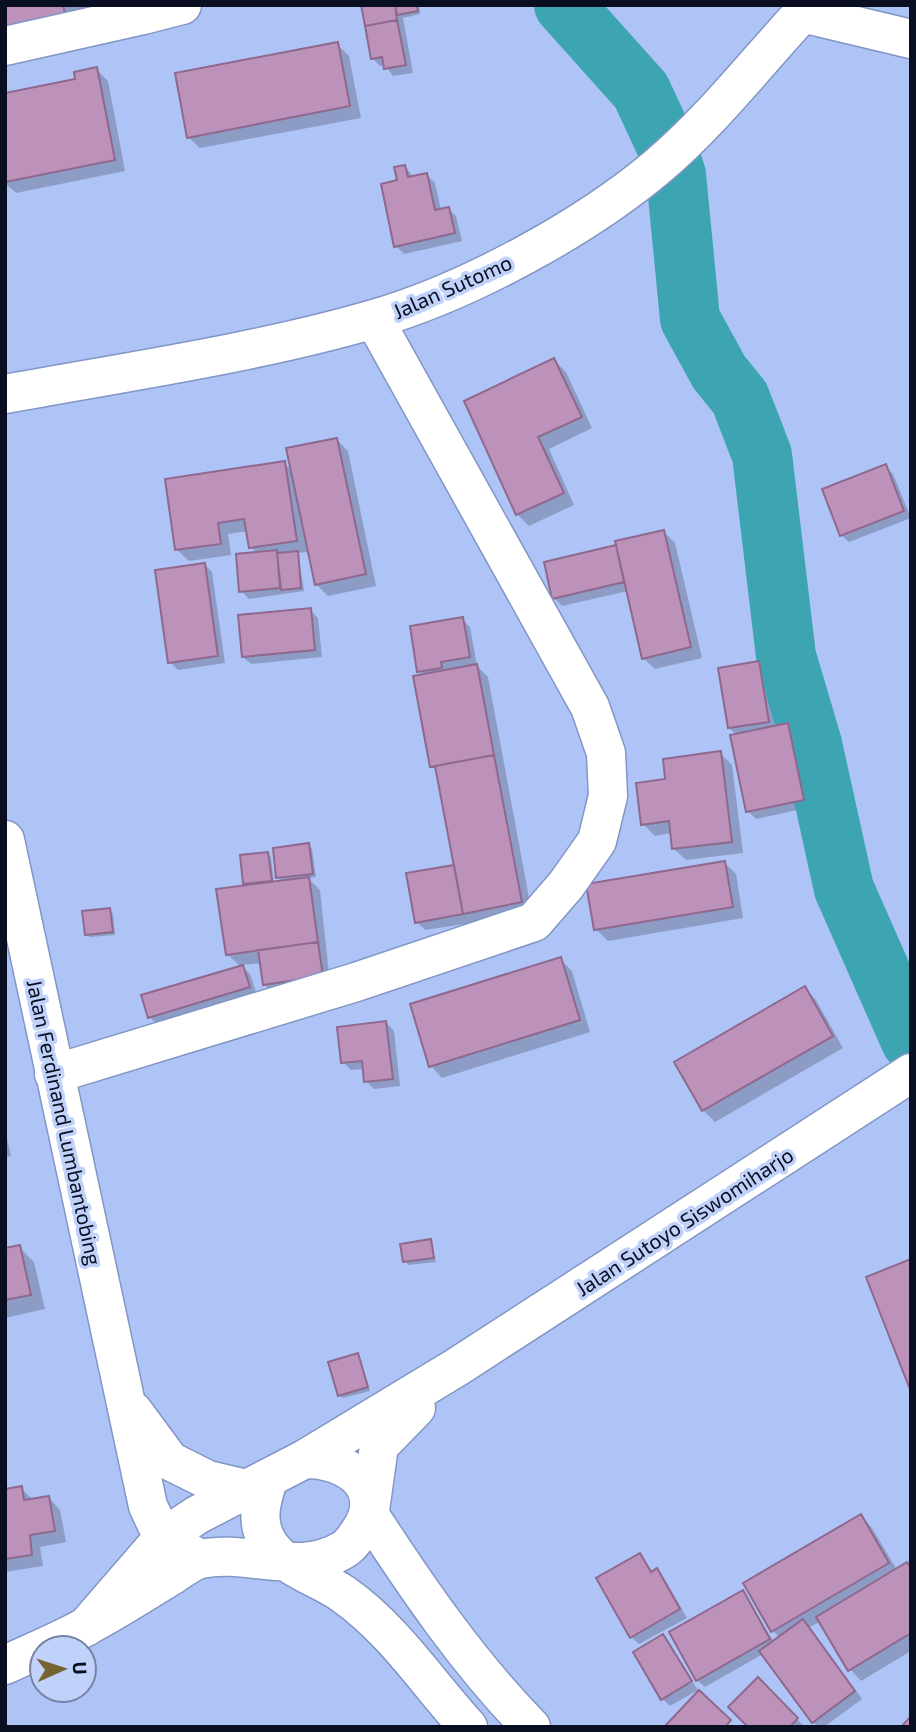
<svg xmlns="http://www.w3.org/2000/svg" width="916" height="1732" font-family="'Exo 2',sans-serif">
	<style>
		.shadow { fill: #0003 }
		.lines { fill: none; stroke-linecap: round; stroke-linejoin: round }
		.river { stroke: #3da5b2; stroke-width: 60 }
		.building { fill: #bc92bb; stroke: #8f688e; stroke-width: 2 }
		.minor-casing { stroke: #8296c5; stroke-width: 41 }
		.highway-casing { stroke: #8296c5; stroke-width: 41 }
		.minor { stroke: #fff; stroke-width: 38 }
		.highway { stroke: #fff; stroke-width: 38 }
		.labels { text-anchor: middle; dominant-baseline: central; stroke-width: 7; stroke-linejoin: round; paint-order: stroke }
		.street-label { font-size: 21px; fill: #090f20; stroke: #c0d1fa }
	</style>
	<rect width="100%" height="100%" fill="#afc4f6"/>
	<!-- shadow -->
	<path class="shadow" d="M5,5H134L83,16L75,9L80,35Z
		M363,5H419L420,14L403,18L413,73L393,76L385,65L380,66L372,58Z
		M337,44L349,56L361,118L200,148L188,137Z
		M96,69L108,81L125,171L16,193L5,183V95L77,81Z
		M405,166L414,178L427,175L435,183L441,210L448,209L456,216L462,241L404,254L396,246L399,181Z
		M554,360L566,372L592,428L549,449L574,505L529,526L517,514L466,401Z
		M337,440L348,451L376,586L328,596L316,584L309,552L298,553L304,591L249,599L241,591L257,553L251,547L248,531L228,534L231,555L189,561L177,550L284,463L293,472Z
		M885,466L893,474L911,518L849,542L841,535Z
		M664,532L675,543L702,658L655,669L643,658L628,591L562,606L554,598L615,547Z
		M205,565L212,572L225,663L178,670L170,662Z
		M310,610L318,618L322,657L251,664L243,657Z
		M462,619L470,627L477,666L488,677L532,914L425,930L417,922L456,866L438,772L432,766L424,676L419,671Z
		M759,663L767,671L775,727L787,725L795,733L811,807L756,819L748,811L737,735L729,728Z
		M720,753L732,765L743,853L686,860L674,849L672,833L655,836L643,824L667,780Z
		M309,845L312,849L316,877L308,878L320,890L330,983L272,992L264,984L262,963L241,965L250,974L257,995L157,1025L150,1017L241,967L227,954L248,887L245,883L267,854L271,857L274,883L283,882L278,878Z
		M724,862L736,874L743,918L608,941L596,929Z
		M110,910L113,914L115,935L90,937L86,934Z
		M560,959L572,971L590,1032L442,1078L431,1066Z
		M805,988L816,1000L843,1048L715,1122L703,1110L676,1062Z
		M386,1023L394,1031L400,1086L374,1089L366,1081L365,1069L351,1070L343,1062Z
		M5,1131L11,1156L5,1157Z
		M430,1241L436,1262L408,1265L405,1261Z
		M19,1247L34,1262L45,1309L5,1318V1250Z
		M358,1355L370,1391L343,1398L339,1395Z
		M21,1488L33,1500L49,1498L60,1510L66,1542L40,1547L43,1566L5,1572V1491Z
		M861,1516L872,1528L897,1570L911,1568V1651L861,1681L850,1669L821,1621L810,1627L862,1699L824,1727H818L813,1722L763,1654L705,1687L697,1680L743,1592L774,1642L780,1638L773,1631Z
		M640,1555L653,1572L657,1570L664,1578L687,1618L639,1644L631,1637Z
		M662,1636L698,1690L670,1706L663,1699Z
		M758,1680L805,1727H750Z"/>
	<g class="lines">
		<!-- river -->
		<path class="river" d="M564,5L641,91L667,147L676,175L690,319L719,372L740,398L762,455L786,656L812,744L844,889L911,1041"/>
	</g>
	<!-- building -->
	<path class="building" d="M5,5H63L67,21L5,33Z
		M361,5H395L397,20L365,26Z
		M395,5H417L418,11L397,15Z
		M397,20L406,65L384,69L382,57L371,59L365,26Z
		M338,42L350,106L187,138L175,73Z
		M97,67L115,160L5,182V93L75,79L74,72Z
		M405,165L408,177L427,173L435,210L449,207L455,233L394,247L381,184L397,180L394,167Z
		M554,358L582,417L538,437L564,493L516,515L464,401Z
		M337,438L366,574L315,585L286,448Z
		M285,461L297,541L249,548L244,519L218,523L221,544L175,550L165,479Z
		M886,464L904,511L840,536L822,489Z
		M664,530L691,647L642,659L615,541Z
		M616,545L624,582L552,599L544,562Z
		M277,550L280,588L239,592L236,554Z
		M298,551L301,588L281,590L277,553Z
		M205,563L218,656L168,663L155,570Z
		M311,608L315,650L242,657L238,615Z
		M463,617L470,657L441,662L442,668L417,672L410,626Z
		M759,661L769,722L728,728L718,668Z
		M477,664L494,755L430,767L413,676Z
		M788,723L804,800L746,812L730,735Z
		M721,751L732,842L672,849L669,821L641,825L636,783L665,779L663,759Z
		M494,755L522,902L463,914L435,766Z
		M309,843L313,874L276,878L273,848Z
		M268,852L272,881L243,884L240,855Z
		M725,861L733,907L594,930L586,884Z
		M454,865L463,914L415,923L406,873Z
		M309,877L318,942L226,955L216,889Z
		M110,908L113,932L85,935L82,911Z
		M318,942L323,976L263,985L258,950Z
		M561,957L580,1020L429,1067L410,1004Z
		M243,965L250,987L148,1018L141,995Z
		M805,986L833,1036L702,1111L674,1062Z
		M386,1021L393,1079L364,1082L362,1061L341,1063L337,1027Z
		M431,1239L434,1258L403,1262L400,1244Z
		M20,1245L31,1295L5,1300V1248Z
		M911,1259V1392L866,1277Z
		M358,1353L368,1387L338,1396L328,1362Z
		M22,1486L24,1500L49,1496L55,1531L30,1535L32,1555L5,1559V1489Z
		M861,1514L889,1563L771,1632L743,1583Z
		M640,1553L651,1572L657,1568L680,1609L630,1638L596,1578Z
		M907,1562L911,1568V1633L848,1671L816,1617Z
		M743,1590L770,1639L696,1681L669,1632Z
		M803,1619L855,1691L812,1723L759,1651Z
		M663,1634L692,1681L661,1700L633,1652Z
		M758,1677L798,1718L790,1727H748L728,1707Z
		M699,1690L731,1720L725,1727H664Z
		M911,1716V1727H901Z"/>
	<g class="lines">
		<!-- minor casing -->
		<g class="minor-casing">
			<path id="minor" d="M802,13L911,39
				M143,15L182,5
				M5,46L143,15L141,5
				M5,394C125,372 257,353 374,319C467,292 583,229 657,167C714,119 759,59 810,5
				M5,840L148,1506L163,1538L193,1555
				M54,1074L356,982L534,922L566,885L597,841L608,796L606,753L590,707L374,319
				M133,1411L170,1461L208,1480L246,1489"/>
		</g>
		<!-- highway casing -->
		<g class="highway-casing">
			<path id="highway" d="M268,1480C262,1499 256,1518 265,1537C278,1567 318,1576 343,1594C393,1629 427,1682 468,1727
				M370,1510L379,1446L416,1408
				M369,1514C417,1588 469,1664 531,1727
				M86,1627L163,1538L197,1515L305,1459L457,1367L911,1073
				M5,1665C32,1652 61,1641 87,1626C117,1610 145,1592 174,1574C182,1569 192,1561 201,1559C247,1549 299,1577 343,1550C352,1545 357,1535 363,1526C386,1484 343,1458 305,1459"/>
		</g>
		<!-- minor -->
		<use href="#minor" class="minor"/>
		<!-- highway -->
		<use href="#highway" class="highway"/>
	</g>
	<g class="labels">
		<!-- street labels -->
		<g class="street-label">
			<text transform="translate(452 286) rotate(-24)">Jalan Sutomo</text>
			<text transform="translate(65 1122) rotate(78)">Jalan Ferdinand Lumbantobing</text>
			<text transform="translate(684 1221) rotate(-33)">Jalan Sutoyo Siswomiharjo</text>
		</g>
	</g>
	<!-- border -->
	<rect width="916" height="1732" fill="none" stroke="#090f20" stroke-width="14"/>
	<!-- north arrow -->
	<g transform="translate(63 1669) rotate(87)"><circle r="33" fill="#c0d1fa" stroke="#7783a3" stroke-width="2"/>
	<path d="M0-5L12 26L0 18L-12 26Z" fill="#776231"/>
	<text y="-10" font-size="19" font-weight="bold" text-anchor="middle" fill="#090f20">U</text>
	</g>
</svg>
